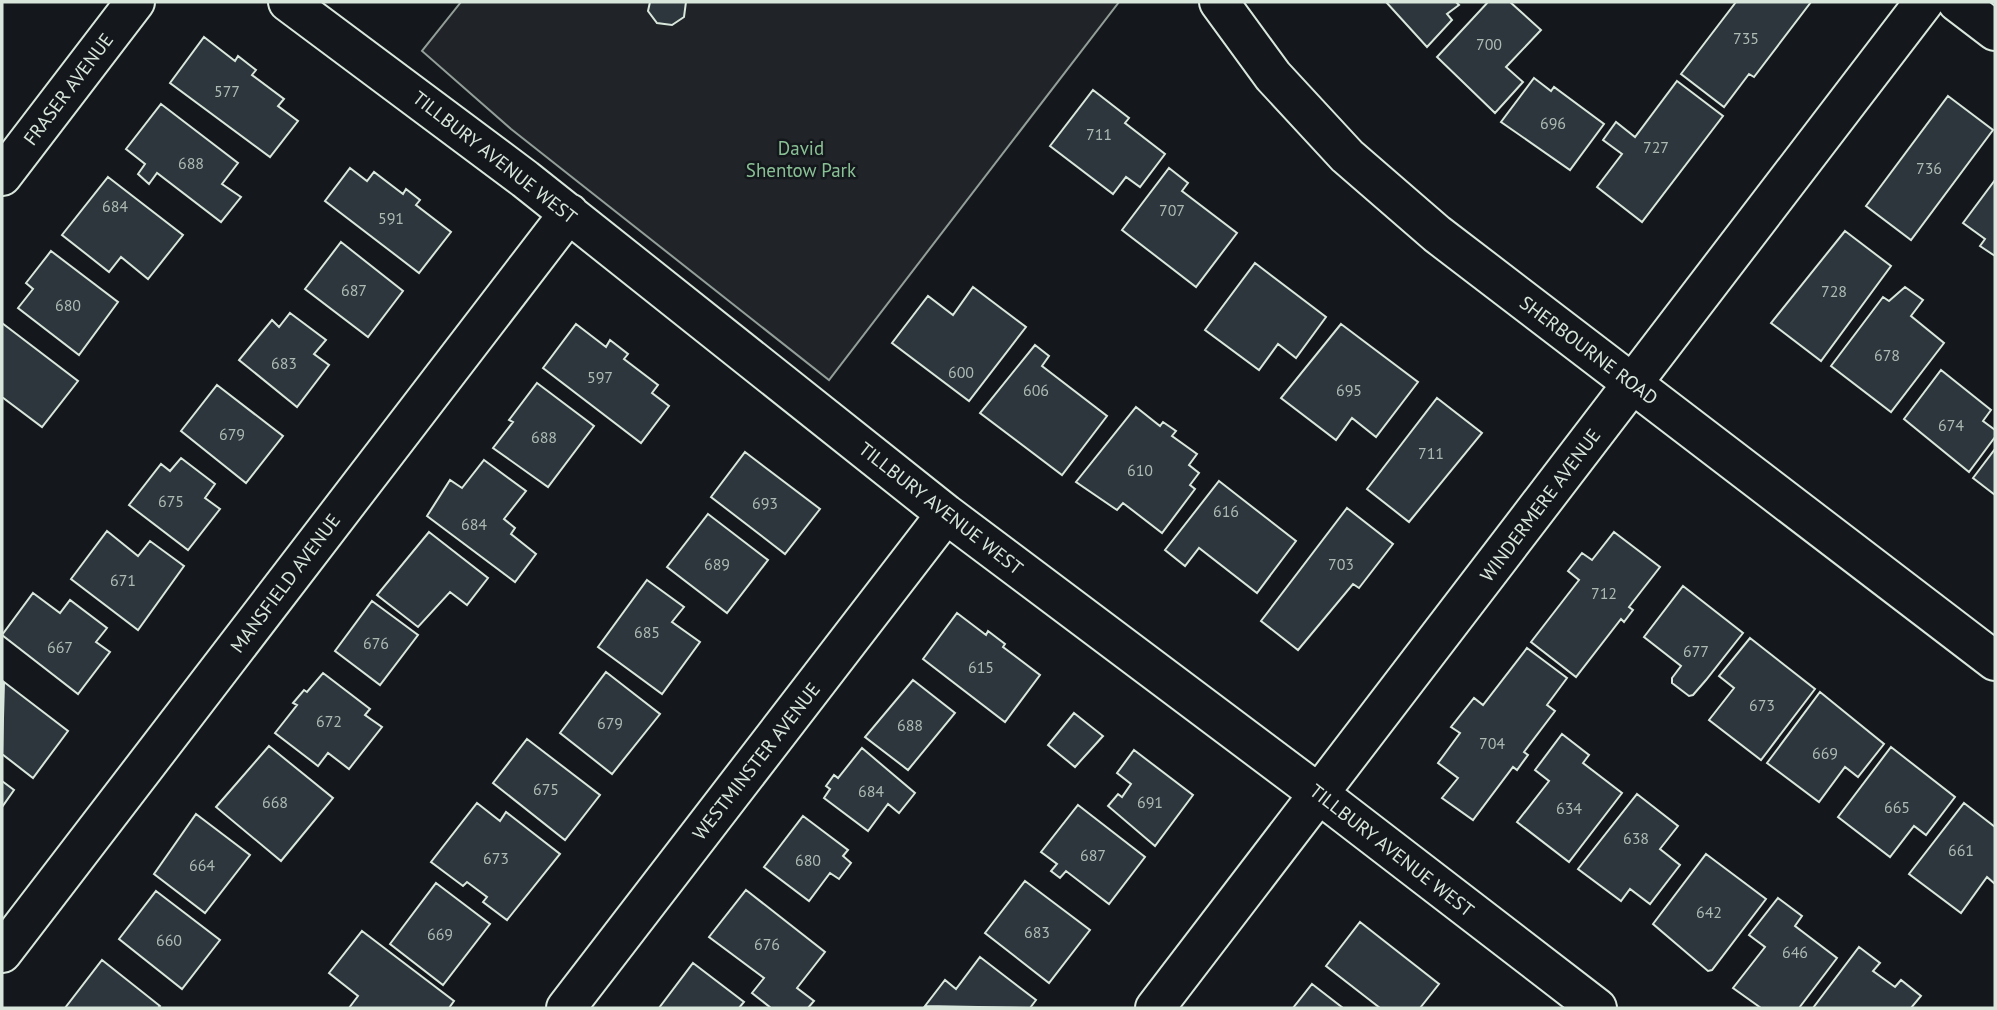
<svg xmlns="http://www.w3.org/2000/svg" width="1997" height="1010" font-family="'PT Sans',sans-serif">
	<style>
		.green { fill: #202428; stroke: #939e99; stroke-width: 2 }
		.building { fill: #2c363c; stroke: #d8e6dc; stroke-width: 2 }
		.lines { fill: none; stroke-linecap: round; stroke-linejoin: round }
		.minor-casing { stroke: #d8e6dc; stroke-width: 42 }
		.minor { stroke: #14181c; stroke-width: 38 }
		.labels { text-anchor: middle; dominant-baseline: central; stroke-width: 5; stroke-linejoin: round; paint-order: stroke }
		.number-label { font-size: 16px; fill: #adbab4 }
		.street-label { font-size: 19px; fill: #d8e6dc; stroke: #14181c }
		.park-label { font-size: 19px; fill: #8ac095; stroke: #14181c }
	</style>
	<rect width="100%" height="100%" fill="#14181c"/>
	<!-- green -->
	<path class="green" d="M461,2H1119L829,380L511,129L422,51Z"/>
	<!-- building -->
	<path class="building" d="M650,2H686L684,17L672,25L657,23L648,11Z
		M1386,2H1456L1459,5L1447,14L1452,20L1427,47Z
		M1488,2H1510L1541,30L1506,67L1523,82L1495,113L1437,57Z
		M1736,2H1811L1754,77L1749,74L1724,107L1681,74Z
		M204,37L235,61L238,56L256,70L252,75L284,99L278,106L298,121L270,157L170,83Z
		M1534,78L1551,91L1554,87L1604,124L1570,170L1501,122Z
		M1677,81L1723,116L1642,222L1597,187L1622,154L1603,140L1616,122L1635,137Z
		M1093,90L1129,118L1125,123L1165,154L1140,187L1126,177L1113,194L1050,146Z
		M1948,96L1993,130L1911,240L1866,206Z
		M161,104L238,163L222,184L241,197L221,222L157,173L149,184L138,174L145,164L126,149Z
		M350,168L367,181L374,172L403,194L406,189L420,200L416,205L451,232L419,273L325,201Z
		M1169,168L1188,183L1182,191L1237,233L1196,287L1122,230Z
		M108,177L183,235L148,279L121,257L109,272L62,235Z
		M1995,180V256L1980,246L1985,239L1963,223Z
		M1845,231L1891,266L1821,361L1771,323Z
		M341,242L403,291L368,337L305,289Z
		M51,251L118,302L79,355L18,308L33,289L26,283Z
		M1255,263L1326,317L1296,358L1278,344L1259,370L1205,330Z
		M973,287L1026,327L969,401L892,343L928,296L953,315Z
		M1905,287L1923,300L1911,316L1944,343L1891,412L1831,366L1883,297L1889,301Z
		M290,313L326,340L314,354L329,365L297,407L239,360L272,320L279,327Z
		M2,323L78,381L42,427L2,397Z
		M576,324L606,347L610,340L628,354L624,359L658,385L652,393L669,406L641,443L543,368Z
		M1341,324L1418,382L1376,437L1352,418L1336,440L1281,398Z
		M1035,345L1049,356L1042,366L1107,416L1062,475L980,413Z
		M1941,370L1991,410L1983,421L1995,430V437L1969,472L1904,419Z
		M537,383L594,426L548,487L493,448L513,422L509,420Z
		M217,385L283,436L246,483L181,431Z
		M1437,398L1482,433L1409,522L1367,489Z
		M1136,407L1160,426L1163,422L1176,431L1172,436L1197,454L1189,465L1199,473L1190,485L1195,489L1162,533L1123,503L1117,510L1076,482Z
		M1995,449V495L1973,478Z
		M745,452L820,509L785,554L711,497Z
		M181,458L215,484L205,498L220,509L188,550L129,505L161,464L170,471Z
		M484,460L526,491L504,519L515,528L511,534L536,554L515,582L427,516L450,480L462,488Z
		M1219,481L1296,541L1257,593L1199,548L1185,566L1165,550Z
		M1347,508L1393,544L1359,588L1353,584L1298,650L1261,621Z
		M708,514L768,560L727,613L667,567Z
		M107,531L138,556L150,541L184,566L138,630L71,579Z
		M429,532L488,578L467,605L450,592L418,627L377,595Z
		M1614,532L1660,567L1629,607L1633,610L1624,622L1621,619L1576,677L1531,642L1579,580L1568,571L1582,553L1592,560Z
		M647,580L684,607L672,622L700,642L662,694L598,647Z
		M1683,586L1743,633L1706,680L1693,695L1689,696L1672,683V678L1681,666L1644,637Z
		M33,593L60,613L70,600L107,628L96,642L110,652L78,694L2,635Z
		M372,601L418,635L380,685L335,651Z
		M957,613L986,635L988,631L1005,644L1003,647L1040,675L1005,722L923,659Z
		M1750,638L1815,689L1761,760L1709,720L1734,688L1719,676Z
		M1527,648L1567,678L1547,705L1555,711L1524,752L1528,755L1517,770L1513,767L1473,820L1442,798L1458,778L1438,763L1460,733L1451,727L1474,698L1483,705Z
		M606,672L660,714L612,774L560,733Z
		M323,673L370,709L365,715L382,727L349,769L328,753L318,766L275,733L297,705L293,703L304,690L307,692Z
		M913,680L955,713L908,770L865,737Z
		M4,682L68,731L33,778L2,754Z
		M1820,692L1884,744L1858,777L1845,767L1819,802L1767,763Z
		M1074,713L1103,736L1075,767L1048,745Z
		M1562,734L1589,755L1583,763L1622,793L1569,862L1517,822L1549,781L1535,770Z
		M527,739L600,795L565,840L493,783Z
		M269,746L333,798L281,861L216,807Z
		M1891,747L1955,797L1926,835L1914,826L1890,857L1838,817Z
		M862,748L915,793L899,813L888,804L868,831L824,798L830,789L826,786L834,775L838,778Z
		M1134,750L1193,795L1155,846L1108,806L1118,794L1122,797L1131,784L1117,773Z
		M2,781L14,790L2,807Z
		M1637,794L1678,826L1660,849L1680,865L1650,904L1630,889L1621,901L1578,869Z
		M477,803L500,821L506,812L560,854L507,920L483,902L487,897L467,882L463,886L431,862Z
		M1964,803L1995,827V884L1987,877L1961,913L1909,874Z
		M1078,805L1145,857L1109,904L1066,871L1060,878L1051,871L1057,864L1041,852Z
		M196,814L250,855L205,913L154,874Z
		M803,816L848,850L843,856L851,863L839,879L830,873L809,901L764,867Z
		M1706,854L1766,899L1712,970L1708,971L1653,924Z
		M1025,881L1090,930L1049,983L985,933Z
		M436,883L490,924L443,985L390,944Z
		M746,890L825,952L797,988L814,1001L808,1008H771L752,993L764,978L709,937Z
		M156,891L220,940L182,989L119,939Z
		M1778,898L1802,916L1795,926L1837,958L1799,1008H1761L1733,988L1765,947L1749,935Z
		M1360,922L1439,984L1420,1008H1380L1326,966Z
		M362,931L454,1001L449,1008H349L358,996L329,973Z
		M1859,947L1880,963L1873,971L1895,987L1901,980L1921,996L1911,1008H1813Z
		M980,957L1036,1000L1030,1008L925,1006L945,980L956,989Z
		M102,960L160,1006L158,1008H65Z
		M693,963L744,1002L739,1008H659Z
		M1312,984L1343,1008H1293Z"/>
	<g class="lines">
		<!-- minor casing -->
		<g class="minor-casing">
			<path id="minor" d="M288,2L525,179L946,514L1319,794L1597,1008
				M1219,2L1273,76L1347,156L1437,234L1995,661
				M1957,2L1995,31
				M2,176L135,2
				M2,953L569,213
				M566,1008L946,514
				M1155,1008L1924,2"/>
		</g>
		<!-- minor -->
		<use href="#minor" class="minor"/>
	</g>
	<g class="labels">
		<!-- number labels -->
		<g class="number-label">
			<text x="1746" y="38">735</text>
			<text x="1489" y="44">700</text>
			<text x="227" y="91">577</text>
			<text x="1553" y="123">696</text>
			<text x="1099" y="134">711</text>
			<text x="1656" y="147">727</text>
			<text x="191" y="163">688</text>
			<text x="1929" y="168">736</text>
			<text x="115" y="206">684</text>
			<text x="1172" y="210">707</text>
			<text x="391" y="218">591</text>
			<text x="354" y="290">687</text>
			<text x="1834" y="291">728</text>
			<text x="68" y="305">680</text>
			<text x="1887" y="355">678</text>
			<text x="284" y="363">683</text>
			<text x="961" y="372">600</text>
			<text x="600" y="377">597</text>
			<text x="1036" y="390">606</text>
			<text x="1349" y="390">695</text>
			<text x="1951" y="425">674</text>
			<text x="232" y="434">679</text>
			<text x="544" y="437">688</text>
			<text x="1431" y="453">711</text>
			<text x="1140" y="470">610</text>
			<text x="171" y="501">675</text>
			<text x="765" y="503">693</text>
			<text x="1226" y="511">616</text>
			<text x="474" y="524">684</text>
			<text x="717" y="564">689</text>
			<text x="1341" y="564">703</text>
			<text x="123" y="580">671</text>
			<text x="1604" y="593">712</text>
			<text x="647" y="632">685</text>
			<text x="376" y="643">676</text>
			<text x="60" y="647">667</text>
			<text x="1696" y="651">677</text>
			<text x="981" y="667">615</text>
			<text x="1762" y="705">673</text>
			<text x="329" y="721">672</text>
			<text x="610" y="723">679</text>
			<text x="910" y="725">688</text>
			<text x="1492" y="743">704</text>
			<text x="1825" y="753">669</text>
			<text x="546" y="789">675</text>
			<text x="871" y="791">684</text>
			<text x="275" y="802">668</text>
			<text x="1150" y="802">691</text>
			<text x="1897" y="807">665</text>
			<text x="1569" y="808">634</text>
			<text x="1636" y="838">638</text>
			<text x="1961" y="850">661</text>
			<text x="1093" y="855">687</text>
			<text x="496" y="858">673</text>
			<text x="808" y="860">680</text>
			<text x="202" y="865">664</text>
			<text x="1709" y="912">642</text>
			<text x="1037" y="932">683</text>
			<text x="440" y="934">669</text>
			<text x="169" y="940">660</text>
			<text x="767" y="944">676</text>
			<text x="1795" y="952">646</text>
		</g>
		<!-- street labels -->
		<g class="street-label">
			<text transform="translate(68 89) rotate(-53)">FRASER AVENUE</text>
			<text transform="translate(495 157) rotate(38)">TILLBURY AVENUE WEST</text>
			<text transform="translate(1589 350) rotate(37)">SHERBOURNE ROAD</text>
			<text transform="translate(1540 505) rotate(-53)">WINDERMERE AVENUE</text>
			<text transform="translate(941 508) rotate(38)">TILLBURY AVENUE WEST</text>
			<text transform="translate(285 583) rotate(-53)">MANSFIELD AVENUE</text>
			<text transform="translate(756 761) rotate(-52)">WESTMINSTER AVENUE</text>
			<text transform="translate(1392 850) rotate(38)">TILLBURY AVENUE WEST</text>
		</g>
		<!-- park labels -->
		<g class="park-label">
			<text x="801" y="148">David<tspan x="801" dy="22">Shentow Park</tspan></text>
		</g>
	</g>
	<!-- border -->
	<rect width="1997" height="1010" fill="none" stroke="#d8e6dc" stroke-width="7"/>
</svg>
